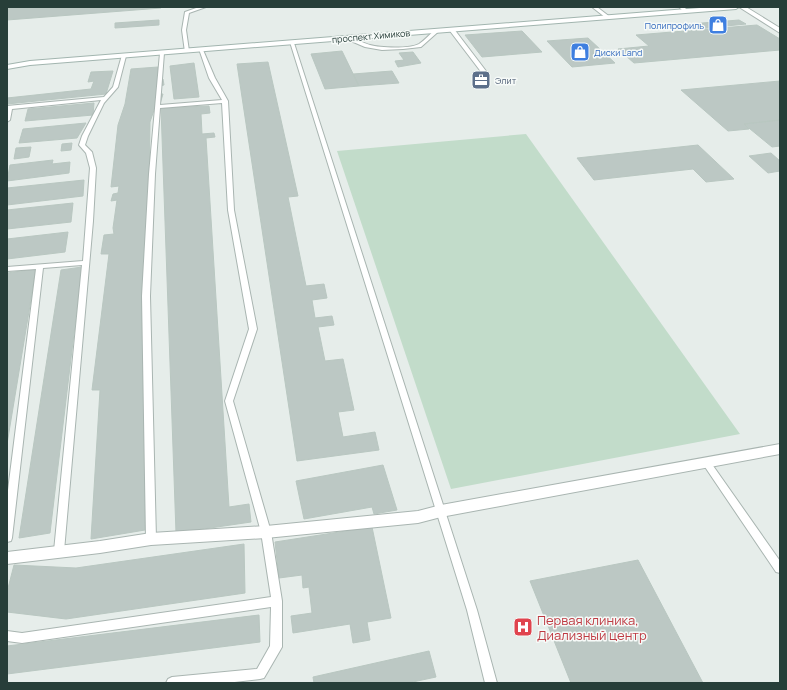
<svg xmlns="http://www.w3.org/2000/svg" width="787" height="690" font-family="Manrope,sans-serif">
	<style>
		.green { fill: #c2dcca }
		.building { fill: #bcc8c4; stroke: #b9c7c1 }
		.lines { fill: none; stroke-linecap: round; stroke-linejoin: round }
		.lane-casing { stroke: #a9b5b1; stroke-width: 2 }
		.street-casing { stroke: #a9b5b1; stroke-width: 2 }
		.secondary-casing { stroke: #a2b5af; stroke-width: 2 }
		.lane { fill: #fff; fill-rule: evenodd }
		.street { fill: #fff; fill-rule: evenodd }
		.secondary { fill: #fff; fill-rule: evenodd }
		.labels { text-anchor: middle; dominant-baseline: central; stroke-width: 3; stroke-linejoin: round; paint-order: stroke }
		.far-shop-label { font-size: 9px; fill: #366cbe; stroke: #f6faf8; text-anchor: end }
		.far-street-label { font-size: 9px; fill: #273e39; stroke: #f6faf8 }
		.far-service-label { font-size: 9px; fill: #4e5e75; stroke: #f6faf8; text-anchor: start }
		.near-health-label { font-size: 13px; fill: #be3a42; stroke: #f6faf8; text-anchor: start }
	</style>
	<rect width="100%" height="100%" fill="#e6edea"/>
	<!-- green -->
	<path class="green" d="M526,134L740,434L451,489L337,151Z"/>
	<!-- building -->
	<path class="building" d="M7,7H161V8L7,20Z
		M159,20V25L115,28V23Z
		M739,20L746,24L696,29L690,24Z
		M757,25L780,39V50L634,63L618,49L649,46L636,35Z
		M522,31L542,52L482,57L465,35Z
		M588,38L615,63L572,67L547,41Z
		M342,51L359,86L325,89L311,54Z
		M413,52L421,63L398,67L395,61L404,60L399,53Z
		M268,62L298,196L288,197L306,286L324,284L327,298L312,300L315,318L332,316L334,325L318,327L325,361L343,359L354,410L338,412L343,437L375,432L379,450L297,461L237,64Z
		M194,63L199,97L174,99L170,66Z
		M158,67L159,80L163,79L164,85L159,86L158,94H163L160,104H156L150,122L145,530L91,539L100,390H92L109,254H101L104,235L114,234L113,228L117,200L111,201L113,194L118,193L119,186L111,187L118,125L125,104L131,69Z
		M113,71L106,94L7,104V98L91,89L94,81L88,82L91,72Z
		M392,71L399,83L359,86L353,74Z
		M780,81V120L744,124L749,129L728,131L681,90Z
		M94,103L93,115L25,121L28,109Z
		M209,106L210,113L201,114L202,134L214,133L215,137L206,138L229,507L249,504L251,522L176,533L161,108Z
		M780,120V146L772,147L744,124Z
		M86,123L77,138L19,143L23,129Z
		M72,143L71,150L61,151L62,144Z
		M698,145L734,179L706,182L693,169L594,180L577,158Z
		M31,147L29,157L14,159L16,148Z
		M771,153L780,161V171L768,173L749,156Z
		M53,160L52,164L70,162L69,173L7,181L10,165Z
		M84,180L83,196L7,205V188Z
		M73,203L71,222L7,229V210Z
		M68,232L65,252L7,259V239Z
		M82,267L50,533L19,538L61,270Z
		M36,269L7,444V273Z
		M383,465L397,510L374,514L372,507L304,519L296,481Z
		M372,527L391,618L367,622L370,640L353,643L350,624L293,633L291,616L312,613L309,587L303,588L302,575L279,578L275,542Z
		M244,544L245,593L66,619L7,612V592L14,565L76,568Z
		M638,560L703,683H571L530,581Z
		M259,615L260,642L7,674V646Z
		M429,651L436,677L408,683H314L313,677Z"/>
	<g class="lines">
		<!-- lane casing -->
		<g class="lane-casing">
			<path id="lane" d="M199,7H206L189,13L186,30L189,51L185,52L182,30L185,12Z
				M592,7H597L610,17L606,18Z
				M679,7H684L688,11L684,12Z
				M450,29H454L489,75V77H485L450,31Z
				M435,30L439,31L421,47L403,49L382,50L365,47L344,38C350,35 362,43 370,45C380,48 410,49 419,44C425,40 430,34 435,30Z
				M290,42L294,43L477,610L497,683H485L467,610Z
				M199,49L203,50L215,78L228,101L234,210L257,329L233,401L271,532L282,601V647L264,678L260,679L226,683H166L168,679L172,677L257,669L270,646L271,607L22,643L7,641V631L22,633L271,597L261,532L225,401L249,329L228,210L222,103L160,108L155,174L150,296L156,539L155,542L151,543L147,542L146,539L142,296L149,174L160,53L162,52L164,53L160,105L222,100L209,78Z
				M122,55L126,56L118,87L104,103L88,136L85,145L92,152L96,168L93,221L64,551L63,554L59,555L55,554L54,551L82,265L43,268L12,538L11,541L7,542V498L36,269L7,271V267L83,261L90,168L86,153L79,145L82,136L101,100L12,109L10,120L7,122V106L104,97L113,87Z
				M706,459L709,460L780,561V573L776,572L703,464L701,462L703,460Z"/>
		</g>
		<!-- street casing -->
		<g class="street-casing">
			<path id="street" d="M739,7H746L780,28V33Z
				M780,444V454L441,517L418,523L266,538L151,545L100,553L7,564V552L100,541L151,533L266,526L418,511L441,505Z"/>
		</g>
		<!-- secondary casing -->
		<g class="secondary-casing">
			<path id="secondary" d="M712,7H739L736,9L30,65L7,69V65L30,61Z"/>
		</g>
		<!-- lane -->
		<use href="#lane" class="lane"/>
		<!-- street -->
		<use href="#street" class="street"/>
		<!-- secondary -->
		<use href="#secondary" class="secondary"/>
	</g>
	<!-- icons -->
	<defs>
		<g id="shop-square" transform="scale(1)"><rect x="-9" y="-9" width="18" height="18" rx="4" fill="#3f7fe0" stroke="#f6faf8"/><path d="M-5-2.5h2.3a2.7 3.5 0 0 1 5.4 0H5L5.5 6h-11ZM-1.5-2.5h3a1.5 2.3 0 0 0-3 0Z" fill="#fff"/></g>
		<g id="office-square" transform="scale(1)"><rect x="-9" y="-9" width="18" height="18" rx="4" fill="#5c6f8a" stroke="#f6faf8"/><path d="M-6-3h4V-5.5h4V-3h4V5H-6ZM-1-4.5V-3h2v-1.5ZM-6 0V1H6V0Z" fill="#fff"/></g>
		<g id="hospital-square" transform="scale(1)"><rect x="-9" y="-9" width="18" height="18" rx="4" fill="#e0444e" stroke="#f6faf8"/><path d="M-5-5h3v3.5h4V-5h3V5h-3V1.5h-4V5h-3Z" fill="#fff"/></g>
	</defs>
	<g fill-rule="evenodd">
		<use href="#shop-square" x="718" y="25"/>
		<use href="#shop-square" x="580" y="52"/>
		<use href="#office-square" x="481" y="80"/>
		<use href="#hospital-square" x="523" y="627"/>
	</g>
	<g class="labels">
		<!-- far-shop labels -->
		<g class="far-shop-label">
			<text x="704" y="25">Полипрофиль</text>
			<text x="594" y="52" text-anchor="start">Диски Land</text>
		</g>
		<!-- far-street labels -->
		<g class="far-street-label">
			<text transform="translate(371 36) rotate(-5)">проспект Химиков</text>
		</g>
		<!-- far-service labels -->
		<g class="far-service-label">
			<text x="495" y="80">Элит</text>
		</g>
		<!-- near-health labels -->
		<g class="near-health-label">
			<text x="537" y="620">Первая клиника,<tspan x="537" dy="15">Диализный центр</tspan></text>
		</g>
	</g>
	<!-- border -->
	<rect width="787" height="690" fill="none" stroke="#273e39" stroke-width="16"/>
</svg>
